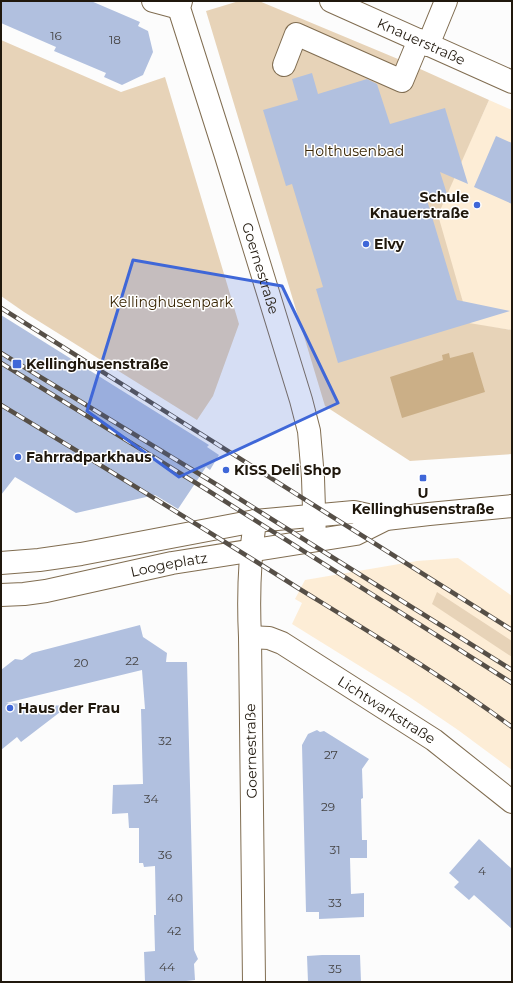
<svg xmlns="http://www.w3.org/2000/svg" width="513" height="983" font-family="Montserrat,sans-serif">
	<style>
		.built { fill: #fdedd6 }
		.green { fill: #e7d3b8 }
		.water { fill: #cbaf87 }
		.building { fill: #b1c0df }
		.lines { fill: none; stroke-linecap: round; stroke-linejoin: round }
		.minor-casing { stroke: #806d51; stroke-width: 24 }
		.minor { stroke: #fff; stroke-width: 22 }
		.rail-casing { stroke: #564f47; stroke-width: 4.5 }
		.rail { stroke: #fff; stroke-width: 3; stroke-dasharray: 9; stroke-linecap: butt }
		.marked { fill: #3f67d8; fill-opacity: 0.2; stroke: #3f67d8; stroke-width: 3; stroke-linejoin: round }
		.poi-dot { fill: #3f67d8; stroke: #fff; stroke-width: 1.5 }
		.labels { text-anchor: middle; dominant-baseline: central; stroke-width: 3; stroke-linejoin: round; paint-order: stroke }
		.number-label { font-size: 12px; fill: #444242 }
		.street-label { font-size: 14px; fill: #20180d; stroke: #fff }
		.park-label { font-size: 14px; fill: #392503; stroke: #fff }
		.poi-label { font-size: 14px; font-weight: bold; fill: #20180d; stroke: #fff; text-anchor: start }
	</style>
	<rect width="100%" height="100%" fill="#fcfcfc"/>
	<!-- built -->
	<path class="built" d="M489,100L512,110V330L469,324L437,215Z
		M458,558L512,596V770L458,730L408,696L292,624L302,603L295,599L305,580L417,561Z"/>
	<!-- green -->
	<path class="green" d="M239,1H259L398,59L489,100L438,215L469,323L512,330V454L410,461L325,406L206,11Z
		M1,40L121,92L165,77L239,324L213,396L197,420L24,312L1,296Z
		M437,592L512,641V657L432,604Z"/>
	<!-- water -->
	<path class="water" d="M473,352L485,392L402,418L390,377L443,360L442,355L449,353L450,358Z"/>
	<!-- building -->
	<path class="building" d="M1,1H91L140,22L138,26L148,31L153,52L143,75L122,85L104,77L106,73L54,51L56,47L1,23Z
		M312,73L318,94L367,79L377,84L390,124L445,108L468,184L440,172L447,194L427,200L457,300L510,311L338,363L316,289L323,287L312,250L292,184L286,186L263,110L298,100L292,79Z
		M496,136L512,143V204L474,187Z
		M1,315L209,445L207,447L219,455L210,470L206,467L178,509L155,495L76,513L15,477L1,495Z
		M140,625L143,637L167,653L166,662H187L194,950L198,959L194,964L195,980L186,981V982H145L144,952L155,951L154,915H156L155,866L144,867L143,863H139V828H129L128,813L112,814L113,785L143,784L141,709H145L142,670L6,703L68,706L21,742L17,737L1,750V670L15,659L22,660L32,653Z
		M317,730L320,732L324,731L369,759L362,769L363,798L361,799L362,840H367V858H350L351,894L364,893V917L319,919V912H306L302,745L308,734Z
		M479,839L512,869V929L474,895L469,900L454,887L459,882L449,873Z
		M322,955H360L361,982H308L307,956Z"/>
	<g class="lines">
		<!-- minor casing -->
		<g class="minor-casing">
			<g id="minor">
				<path d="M153,1L179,8"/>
				<path id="s1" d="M181,1L179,8L226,156L301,400L309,431L313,478L315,540"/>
				<path id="s2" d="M331,1L512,82"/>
				<path d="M428,45L446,1"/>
				<path d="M284,65L296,34L402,81L419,40"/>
				<path d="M1,563L39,560L81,554L255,521L354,512L386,519"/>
				<path id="s3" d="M1,595L24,594L46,591L172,563L356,534L386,519L429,514L512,506"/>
				<path id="s4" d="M250,637L269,638L282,643L434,740L512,802"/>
				<path d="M254,982L250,637C248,597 249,562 255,521"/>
			</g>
		</g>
		<!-- minor -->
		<use href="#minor" class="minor"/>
		<!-- rail casing -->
		<g class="rail-casing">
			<path id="rail" d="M1,308L512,630
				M1,353L219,486L512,670
				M1,363L204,488L512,683
				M1,405C101,465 200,526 298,588C371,633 444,677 512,727"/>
		</g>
		<!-- rail -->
		<use href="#rail" class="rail"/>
	</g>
	<!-- marked area -->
	<path class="marked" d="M133,260L282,286L338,403L179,477L87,411Z"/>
	<!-- markers -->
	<g class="poi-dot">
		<circle cx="477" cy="205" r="4"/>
		<circle cx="366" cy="244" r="4"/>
		<rect x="12" y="359" width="10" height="10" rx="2"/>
		<circle cx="18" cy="457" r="4"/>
		<circle cx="226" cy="470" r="4"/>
		<rect x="419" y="474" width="8" height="8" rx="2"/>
		<circle cx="10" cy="708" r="4"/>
	</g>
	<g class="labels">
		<!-- number labels -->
		<g class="number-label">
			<text x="56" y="35">16</text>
			<text x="115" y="39">18</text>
			<text x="132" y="660">22</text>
			<text x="81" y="662">20</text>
			<text x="165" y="740">32</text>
			<text x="331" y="754">27</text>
			<text x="151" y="798">34</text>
			<text x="328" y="806">29</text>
			<text x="335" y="849">31</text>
			<text x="165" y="854">36</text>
			<text x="482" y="870">4</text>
			<text x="175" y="897">40</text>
			<text x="335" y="902">33</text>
			<text x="174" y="930">42</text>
			<text x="167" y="966">44</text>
			<text x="335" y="968">35</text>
		</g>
		<!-- street labels -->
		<g class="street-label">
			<text stroke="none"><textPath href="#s2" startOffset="99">Knauerstraße</textPath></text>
			<text stroke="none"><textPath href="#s1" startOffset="280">Goernestraße</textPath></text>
			<text stroke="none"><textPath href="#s3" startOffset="171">Loogeplatz</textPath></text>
			<text stroke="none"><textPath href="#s4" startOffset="157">Lichtwarkstraße</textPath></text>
			<text transform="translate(251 751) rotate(-91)">Goernestraße</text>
		</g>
		<!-- park labels -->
		<g class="park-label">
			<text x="354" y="151">Holthusenbad</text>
			<text x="171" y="302">Kellinghusenpark</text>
		</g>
		<!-- poi labels -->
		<g class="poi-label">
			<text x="469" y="197" text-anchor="end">Schule<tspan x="469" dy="16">Knauerstraße</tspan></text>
			<text x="374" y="244">Elvy</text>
			<text x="26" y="364">Kellinghusenstraße</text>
			<text x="26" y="457">Fahrradparkhaus</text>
			<text x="234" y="470">KISS Deli Shop</text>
			<text x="423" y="493" text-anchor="middle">U<tspan x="423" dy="16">Kellinghusenstraße</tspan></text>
			<text x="18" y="708">Haus der Frau</text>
		</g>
	</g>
	<!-- border -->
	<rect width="513" height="983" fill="none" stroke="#20180d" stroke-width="4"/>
</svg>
